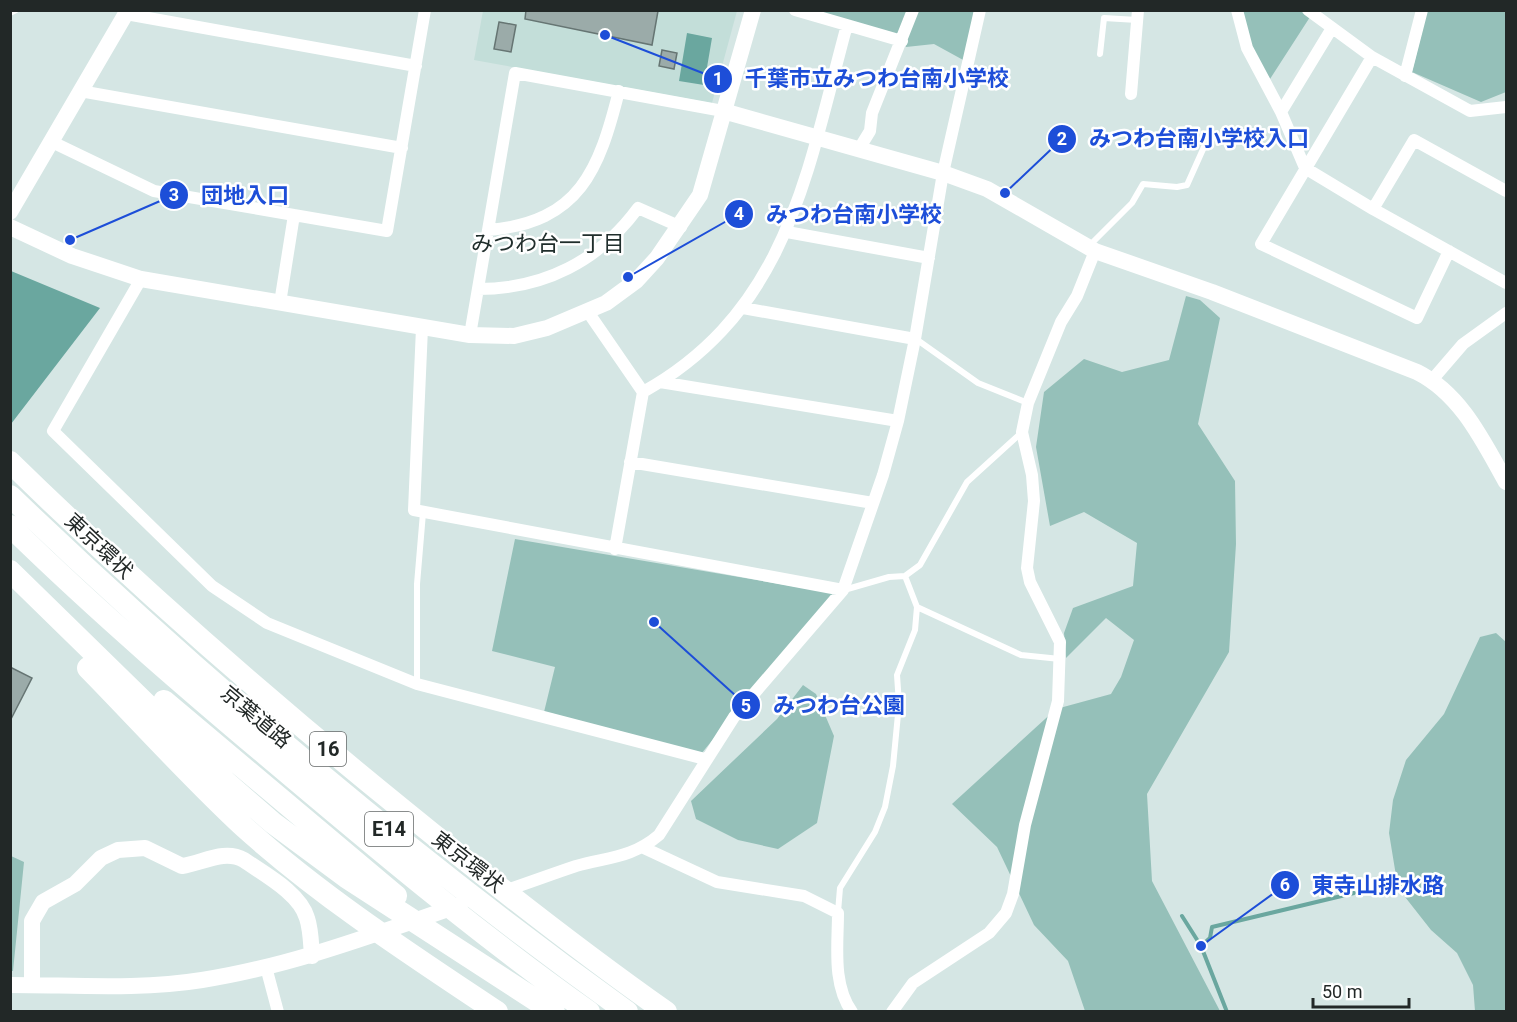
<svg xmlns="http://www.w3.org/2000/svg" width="1517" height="1022" font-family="Roboto,'Noto Sans JP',sans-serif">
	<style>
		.built { fill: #c3ded9 }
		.green { fill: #95c0b9 }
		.water { fill: #6aa79f }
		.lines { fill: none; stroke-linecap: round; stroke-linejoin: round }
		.stream { stroke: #6aa79f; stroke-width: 4 }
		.building { fill: #9baba9; stroke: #667573; stroke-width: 1.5 }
		.lane { stroke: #fff; stroke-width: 6 }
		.street { stroke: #fff; stroke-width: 12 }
		.secondary { stroke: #fff; stroke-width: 16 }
		.highway { stroke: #fff; stroke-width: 22 }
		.labels { text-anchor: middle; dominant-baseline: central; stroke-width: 5; stroke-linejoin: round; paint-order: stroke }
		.shield { fill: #fff; stroke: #646868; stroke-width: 1.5 }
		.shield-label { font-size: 20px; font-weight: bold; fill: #222827 }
		.street-label { font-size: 21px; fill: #222827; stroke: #fff }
		.neighbourhood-label { font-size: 22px; fill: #202e2c; stroke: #fff }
		.leader { fill: none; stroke: #1d4ed8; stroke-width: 2 }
		.callout-dot { fill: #1d4ed8; stroke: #fff; stroke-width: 2 }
		.mark-label { font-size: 18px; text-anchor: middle; font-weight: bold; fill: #fff }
		.callout-label { font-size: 22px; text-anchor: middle; font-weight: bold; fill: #1d4ed8; stroke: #fff; stroke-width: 5; stroke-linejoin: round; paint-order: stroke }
	</style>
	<rect width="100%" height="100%" fill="#d5e6e4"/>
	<!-- built -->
	<path class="built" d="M483,11H737L712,103L474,60Z"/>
	<!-- green -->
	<path class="green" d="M804,11H974L965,61L934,44L906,47L904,26L900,38Z
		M1239,11H1301L1310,17L1270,79L1249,46Z
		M1427,11H1506V92L1481,102L1412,72Z
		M1186,296L1200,300L1220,318L1198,424L1235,481L1236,544L1229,652L1147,794L1152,881L1220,1011H1085L1068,961L1034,925L997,847L952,804L1056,709L1111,694L1121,677L1134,640L1106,618L1066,658L1064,633L1073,608L1133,586L1137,543L1084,512L1050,526L1036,447L1044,392L1084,359L1122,372L1169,360Z
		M515,539L833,593L701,754L544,712L555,667L492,651Z
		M1496,633L1506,642V1011H1475L1473,985L1457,953L1431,930L1398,888L1389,833L1393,800L1406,760L1444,714L1480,637Z
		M803,685L816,694L834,736L817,823L778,849L738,840L696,819L691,801L777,719Z
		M11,856L24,862L13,971H10Z"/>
	<!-- water -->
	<path class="water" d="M687,33L712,38L704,85L679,81Z
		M11,271L100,308L11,424Z"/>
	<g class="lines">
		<!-- stream -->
		<path class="stream" d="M1182,916L1201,946L1227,1012
			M1201,946L1210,938L1212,927L1354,893"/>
	</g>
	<!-- building -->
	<path class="building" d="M526,10H655L658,11L652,45L525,19Z
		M499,22L516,25L511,52L494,49Z
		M662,50L677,53L674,69L659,66Z
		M10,667L32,678L10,721Z"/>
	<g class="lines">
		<!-- lane -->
		<path class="lane" d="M10,13L16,10
			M1100,54L1104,18L1137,20
			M1088,247L1132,203L1143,184L1177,187L1187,185L1204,147
			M916,339L978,383L1028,403
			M844,590L889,577L905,576L920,565L967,482L1021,433
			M917,607L1021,655L1060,659
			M417,683V584L423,513
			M838,912L840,888L875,832L885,807L893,766L899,704L897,675L915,630L917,607L905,576"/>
		<!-- street -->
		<path class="street" d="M795,10L902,41
			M1237,10L1247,48L1281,112
			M1308,10L1372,57L1470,111L1506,107
			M126,14L416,66
			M1332,28L1281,112L1305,168L1373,209L1506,283
			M1372,57L1261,244L1417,318L1449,251
			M1405,76L1422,10
			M80,91L402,148
			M1131,94L1138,10
			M50,141L154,191L387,231L425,10
			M859,149L870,131L872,113L913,10
			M1373,209L1414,140L1506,191
			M489,230C580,222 599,170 619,91
			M787,232L929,258
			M141,279L53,431L212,586L267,623L417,684L705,759
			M478,289C544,289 599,261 638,208L681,227
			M280,303L294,215
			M743,308L915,339
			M588,312L643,392L615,549
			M422,328L414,510L843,590
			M470,335L515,73L723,111
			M1432,380L1463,344L1506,313
			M660,382L898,421
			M643,392C788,311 807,172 847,25
			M630,462L873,503
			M644,848L717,882L804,896L838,913C838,945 832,984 852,1012
			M504,891C528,883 552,874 576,866C608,857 632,858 659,835L734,717L843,590L883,475L898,421L915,339L943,173L980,10
			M266,967L278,1012
			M892,1012L913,983L989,933L1006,913L1013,894L1025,825L1058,701L1060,642L1030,582L1027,568L1034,501L1032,475L1022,432L1028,403L1061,322L1077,296L1095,251"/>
		<!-- secondary -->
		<path class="secondary" d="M723,111L943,173L987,189L1095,251L1212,292L1417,372C1461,394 1483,441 1506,482
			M10,212L128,10
			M10,227L72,256L141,279L470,335L514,336L547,328L606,303L636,281L657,258L700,195L753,10
			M10,985C74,985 140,990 202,980C291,966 375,934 460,905
			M32,985V921L43,902L75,884L101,858L118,850L145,848L182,866C203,863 224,849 244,860C264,874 300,893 307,918C311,930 311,944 312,956"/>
		<!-- highway -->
		<path class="highway" d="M10,462C136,585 267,700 403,810C489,880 575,948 666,1012
			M10,496C203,681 410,856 627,1012
			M10,526C101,615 198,698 296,780C391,860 487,940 589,1012
			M10,571L227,783L273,823L346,877L554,1012
			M88,668C140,721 190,777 244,827C322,897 410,954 497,1012
			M164,701L396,896"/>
	</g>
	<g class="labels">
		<!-- shield labels -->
		<g class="shield">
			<rect x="310" y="732" width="36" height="34" rx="4.5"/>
			<rect x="365" y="812" width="48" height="34" rx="4.5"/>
		</g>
		<g class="shield-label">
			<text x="328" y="749">16</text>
			<text x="389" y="829">E14</text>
		</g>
		<!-- street labels -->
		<g class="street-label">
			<text transform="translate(99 546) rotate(43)">東京環状</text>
			<text transform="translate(256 717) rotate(40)">京葉道路</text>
			<text transform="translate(468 862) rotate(38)">東京環状</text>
		</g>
		<!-- neighbourhood labels -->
		<g class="neighbourhood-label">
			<text x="548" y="243">みつわ台一丁目</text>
		</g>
	</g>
	<!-- callouts -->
	<path class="leader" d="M605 35L718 79M1005 193L1062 139M70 240L174 195M628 277L739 214M654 622L746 705M1201 946L1285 885"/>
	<g class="callout-dot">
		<circle cx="605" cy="35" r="6"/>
		<circle cx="1005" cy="193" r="6"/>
		<circle cx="70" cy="240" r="6"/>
		<circle cx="628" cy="277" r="6"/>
		<circle cx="654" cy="622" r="6"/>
		<circle cx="1201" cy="946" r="6"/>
		<circle cx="718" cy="79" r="15"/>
		<circle cx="1062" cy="139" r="15"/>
		<circle cx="174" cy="195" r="15"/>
		<circle cx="739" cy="214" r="15"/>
		<circle cx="746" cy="705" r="15"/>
		<circle cx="1285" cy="885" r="15"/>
	</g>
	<g class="mark-label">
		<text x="718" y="85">1</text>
		<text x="1062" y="145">2</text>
		<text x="174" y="201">3</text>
		<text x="739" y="220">4</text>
		<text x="746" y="712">5</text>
		<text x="1285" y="891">6</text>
	</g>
	<g class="callout-label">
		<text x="877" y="86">千葉市立みつわ台南小学校</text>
		<text x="1199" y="146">みつわ台南小学校入口</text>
		<text x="245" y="203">団地入口</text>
		<text x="854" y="222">みつわ台南小学校</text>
		<text x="839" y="713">みつわ台公園</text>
		<text x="1378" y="893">東寺山排水路</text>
	</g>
	<!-- border -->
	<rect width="1517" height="1022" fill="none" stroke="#222827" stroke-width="24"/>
	<!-- scale -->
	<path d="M1313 998v9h96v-9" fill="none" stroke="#222827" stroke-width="3"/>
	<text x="1322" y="998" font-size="18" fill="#222827" stroke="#ffffff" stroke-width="4.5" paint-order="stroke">50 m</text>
</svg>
